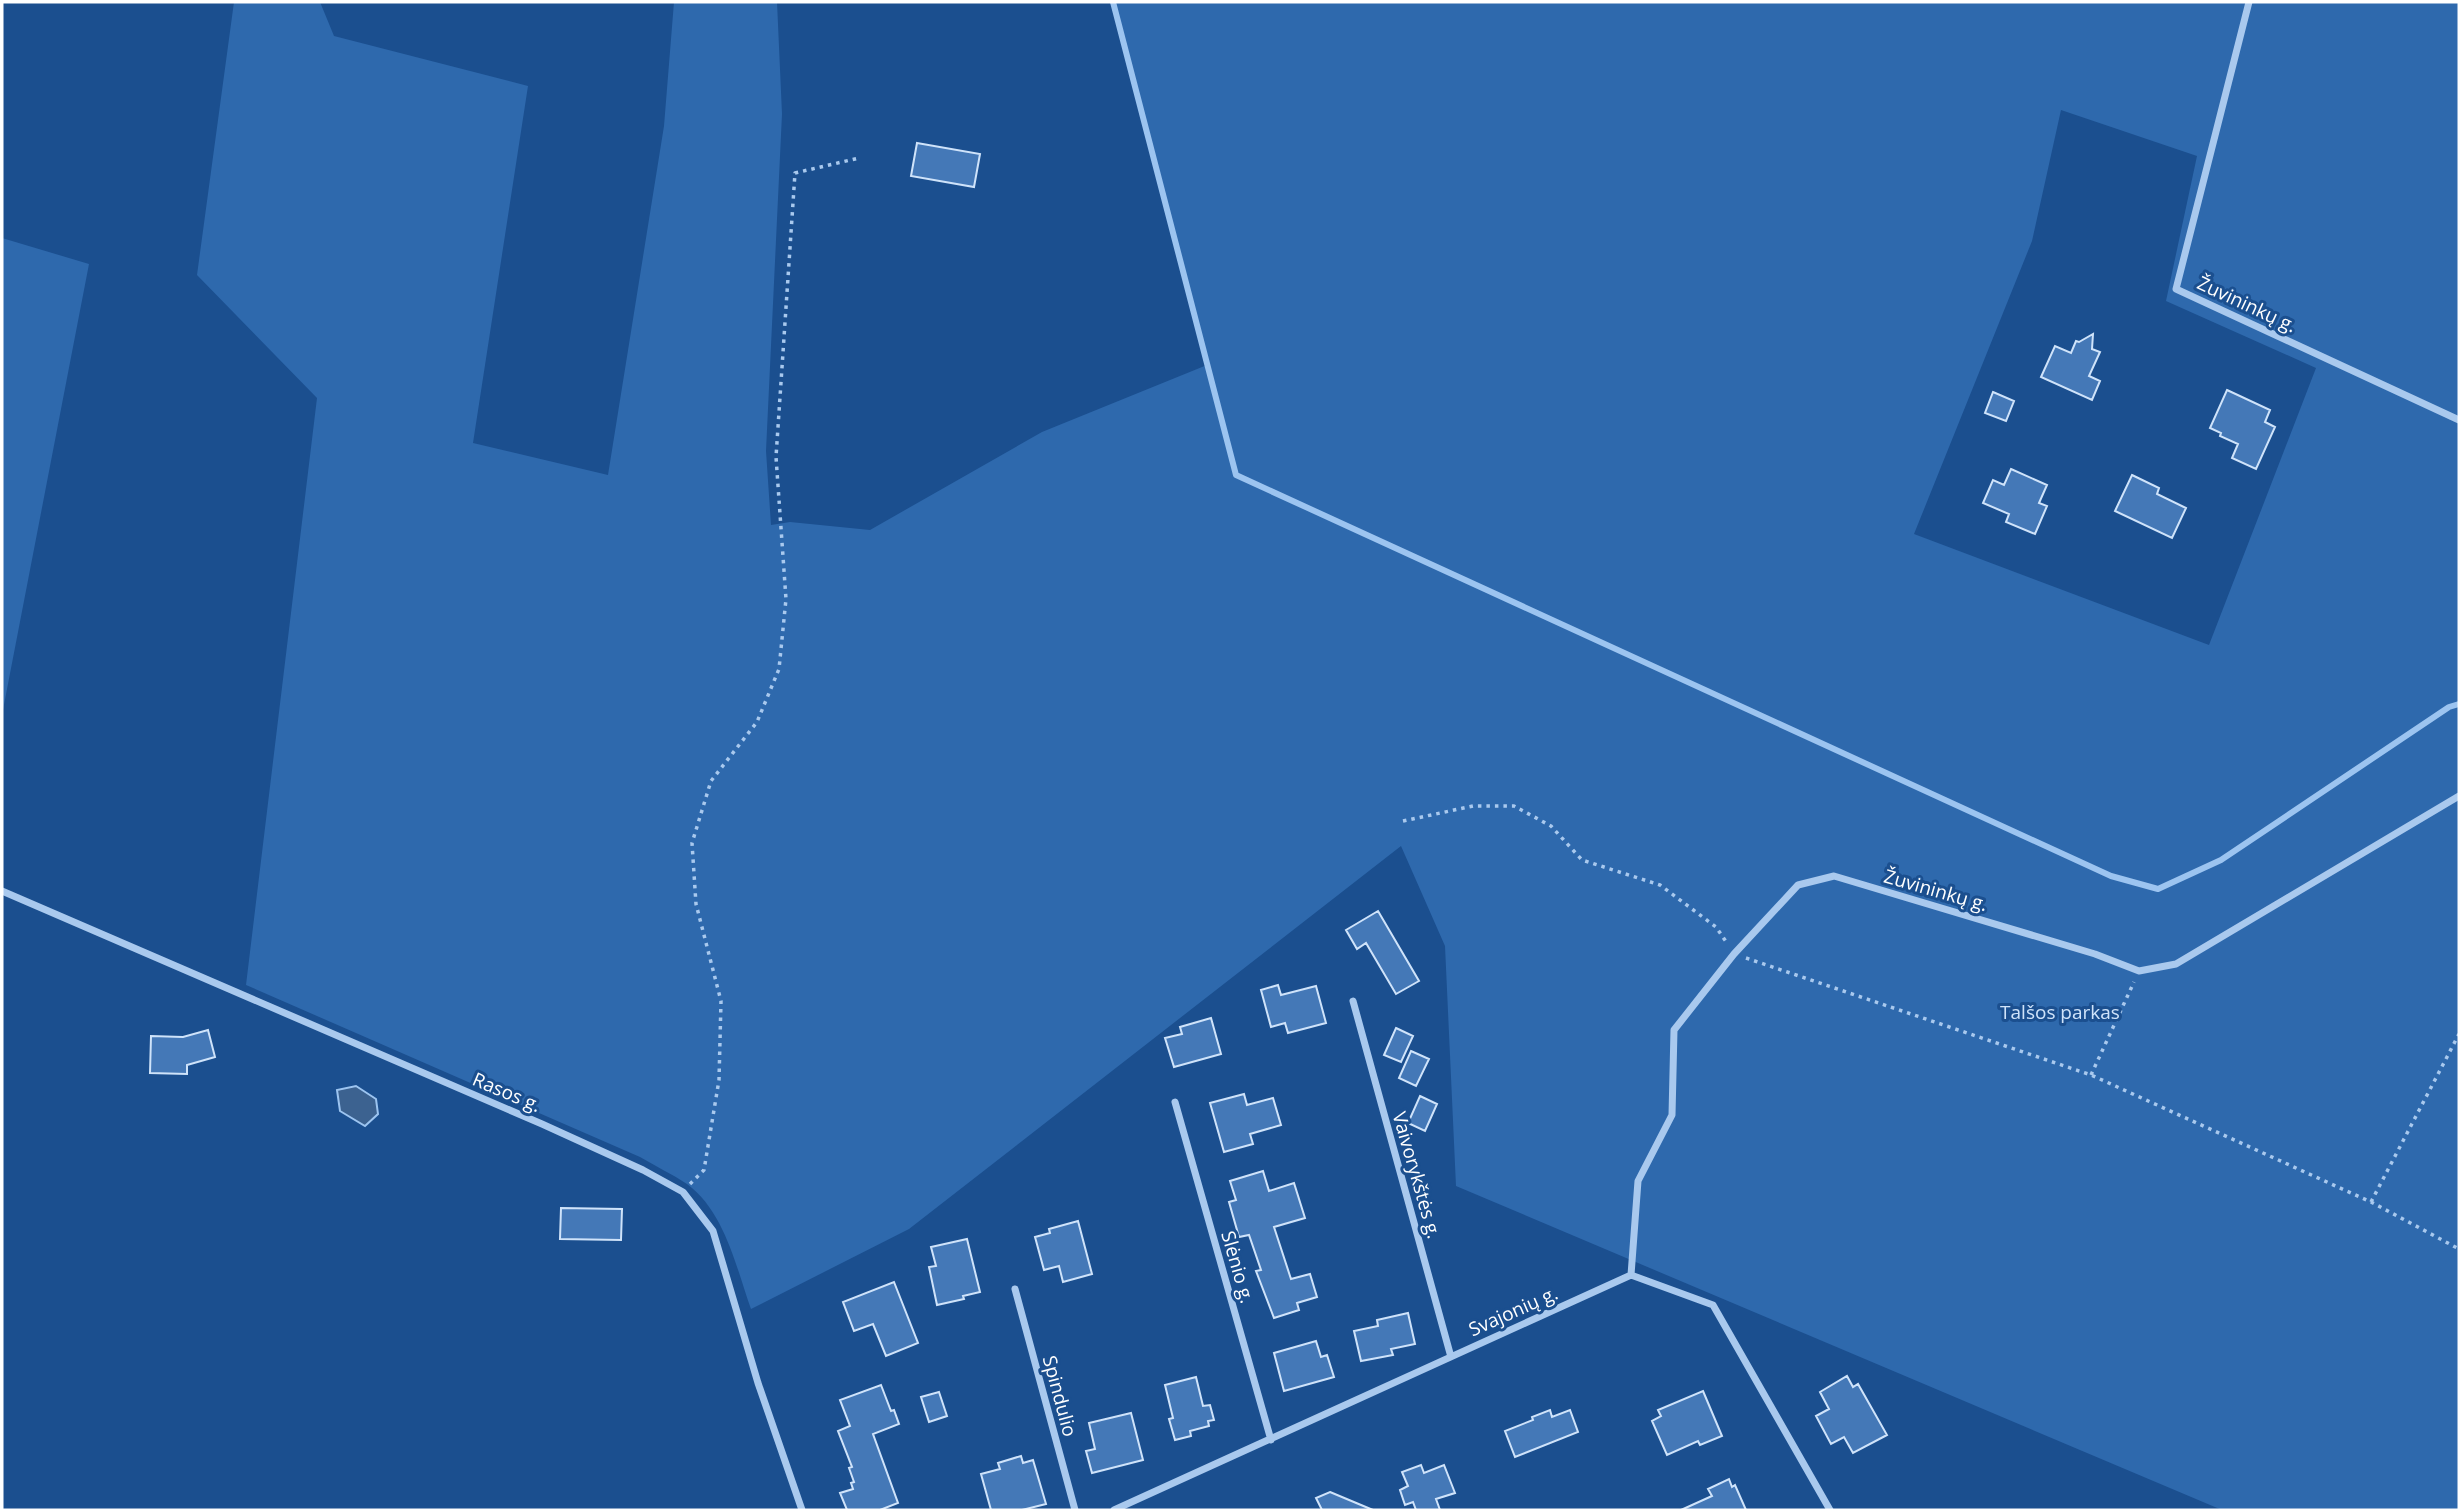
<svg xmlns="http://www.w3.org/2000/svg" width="2461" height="1512" font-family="'Open Sans',sans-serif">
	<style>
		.green { fill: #2e69ad; fill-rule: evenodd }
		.water { fill: #3c6290; stroke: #9cc4f0; stroke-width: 2 }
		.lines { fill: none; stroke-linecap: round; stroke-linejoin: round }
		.stream { stroke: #9cc4f0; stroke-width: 6 }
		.building { fill: #4478b7; stroke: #cfe3fa; stroke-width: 2 }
		.path { stroke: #a9c9ee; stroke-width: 3.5; stroke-dasharray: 3.5 5; stroke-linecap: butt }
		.minor { stroke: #a9c9ee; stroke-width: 7 }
		.labels { text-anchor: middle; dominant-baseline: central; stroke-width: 6; stroke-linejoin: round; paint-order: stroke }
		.street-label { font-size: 19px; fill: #fff; stroke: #1b4f8f }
		.park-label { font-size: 19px; fill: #cfe3fa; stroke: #1b4f8f }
	</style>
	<rect width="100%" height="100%" fill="#1b4f8f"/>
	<!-- green -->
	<path class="green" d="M234,2H320L334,36L528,86L473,443L608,475L664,126L674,2H777L782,114L766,451L771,525L790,522L870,530L1042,432L1207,365L1113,2H2459V1510H2222L1456,1186L1445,946L1401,846L909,1229L751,1309C736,1267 725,1212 687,1184C672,1174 655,1166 640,1157L246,985L317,398L197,275ZM2061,110L2197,156L2166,301L2316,368L2209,645L1914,534L2032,241Z
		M2,238L89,264L2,715Z"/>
	<!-- water -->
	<path class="water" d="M356,1086L376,1099L378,1114L365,1126L340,1111L337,1090Z"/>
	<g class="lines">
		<!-- stream -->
		<path class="stream" d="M1113,2L1236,475L2111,876L2158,889L2221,860L2449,707L2459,704"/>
	</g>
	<!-- building -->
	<path class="building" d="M917,143L980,154L974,187L911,176Z
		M2093,334L2092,349L2100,352L2089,376L2100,381L2092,400L2041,377L2055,346L2071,353L2076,341L2079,342Z
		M2227,390L2270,410L2265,422L2275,427L2256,469L2232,458L2238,444L2220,436L2221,433L2210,428Z
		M1993,392L2014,401L2006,421L1985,413Z
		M2011,469L2047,485L2039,503L2047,506L2035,534L2006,522L2009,514L1983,503L1993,480L2004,485Z
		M2132,475L2159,488L2157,494L2186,508L2172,538L2115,511Z
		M1378,911L1419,981L1396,994L1366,943L1357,949L1346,930Z
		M1278,985L1281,995L1316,986L1326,1023L1288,1033L1285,1023L1271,1027L1261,990Z
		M1211,1018L1221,1054L1174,1067L1165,1038L1182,1034L1180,1027Z
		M1396,1028L1413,1036L1401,1062L1384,1055Z
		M208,1030L215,1057L187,1065V1074L150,1073L151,1036L183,1037Z
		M1411,1051L1429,1059L1416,1086L1399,1078Z
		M1244,1094L1247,1105L1273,1098L1281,1125L1250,1134L1253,1144L1224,1152L1210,1103Z
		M1420,1096L1437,1104L1425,1131L1408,1123Z
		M1263,1171L1269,1191L1294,1183L1305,1218L1274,1227L1291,1279L1310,1274L1317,1297L1297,1303L1299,1310L1274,1318L1256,1271L1261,1270L1249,1235L1239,1237L1229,1202L1236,1200L1230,1181Z
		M561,1208L622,1209L621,1240L560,1239Z
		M1078,1221L1092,1274L1063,1282L1059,1266L1044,1270L1035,1237L1050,1233L1049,1229Z
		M967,1239L980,1292L963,1296L964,1299L937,1305L929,1267L936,1266L931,1247Z
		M894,1282L918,1343L886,1356L873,1324L854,1331L843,1302Z
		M1408,1313L1415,1344L1391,1349L1393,1355L1361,1361L1354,1331L1378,1326L1377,1320Z
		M1316,1341L1321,1357L1327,1355L1334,1377L1284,1391L1274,1353Z
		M1847,1376L1853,1387L1858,1384L1887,1435L1853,1453L1844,1437L1831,1444L1816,1416L1829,1409L1820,1392Z
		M1196,1377L1203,1406L1210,1405L1214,1420L1208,1421L1209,1426L1190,1431L1191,1436L1175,1440L1169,1419L1173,1418L1165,1385Z
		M881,1385L891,1411L894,1410L899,1424L873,1434L898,1503L880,1510H847L840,1493L853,1489L851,1483L854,1482L849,1468L852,1467L838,1431L850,1426L840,1400Z
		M1703,1391L1722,1436L1700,1445L1698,1441L1667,1455L1652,1421L1661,1416L1658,1410Z
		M939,1392L947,1416L929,1422L921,1397Z
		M1550,1410L1552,1417L1570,1410L1578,1432L1515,1457L1505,1431L1533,1420L1532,1417Z
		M1131,1413L1143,1460L1092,1473L1086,1451L1095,1449L1089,1423Z
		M1021,1456L1023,1463L1033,1460L1046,1504L1022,1510H991L981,1474L1000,1469L998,1463Z
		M1421,1465L1424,1473L1444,1465L1455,1493L1436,1499L1440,1510H1416L1413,1502L1405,1505L1400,1490L1408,1486L1402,1472Z
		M1729,1479L1732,1487L1735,1485L1746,1510H1681L1712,1496L1708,1489Z
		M1330,1492L1373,1510H1322L1316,1498Z"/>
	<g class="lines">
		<!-- path -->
		<path class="path" d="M1403,821L1473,806H1514L1551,826L1582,860L1660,885L1716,927L1727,943
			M1746,958L2091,1075L2371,1202L2459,1249
			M2091,1075L2134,982
			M690,1184L704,1170L719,1080L721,1001L696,904L692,843L711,781L757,722L779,669L786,599L776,457L795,173L859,158
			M2371,1202L2459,1034"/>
		<!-- minor -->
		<path class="minor" d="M2249,2L2176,289L2459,420
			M2,891L542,1124L643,1170L683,1192L713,1231L758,1383L802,1510
			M1353,1001L1451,1357
			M1175,1102L1271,1440
			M1631,1275L1638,1181L1672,1115L1674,1030L1734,954L1798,885L1834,876L2095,954L2139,971L2176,964L2459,796
			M1015,1289L1075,1510
			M1114,1510L1631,1275L1713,1305L1830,1510"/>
	</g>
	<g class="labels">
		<!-- street labels -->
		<g class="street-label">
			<text transform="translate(2247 304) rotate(25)">Žuvininkų g.</text>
			<text transform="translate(1936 890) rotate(16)">Žuvininkų g.</text>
			<text transform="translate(507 1092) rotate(23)">Rasos g.</text>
			<text transform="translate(1417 1175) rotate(74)">Vaivorykštės g.</text>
			<text transform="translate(1238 1267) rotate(74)">Slėnio g.</text>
			<text transform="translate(1513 1311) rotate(-24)">Svajonių g.</text>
			<text transform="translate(1060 1396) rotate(75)">Spindulio</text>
		</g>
		<!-- park labels -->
		<g class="park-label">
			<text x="2060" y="1012">Talšos parkas</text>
		</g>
	</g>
	<!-- border -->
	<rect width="2461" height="1512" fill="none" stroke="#ffffff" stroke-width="7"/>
</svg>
